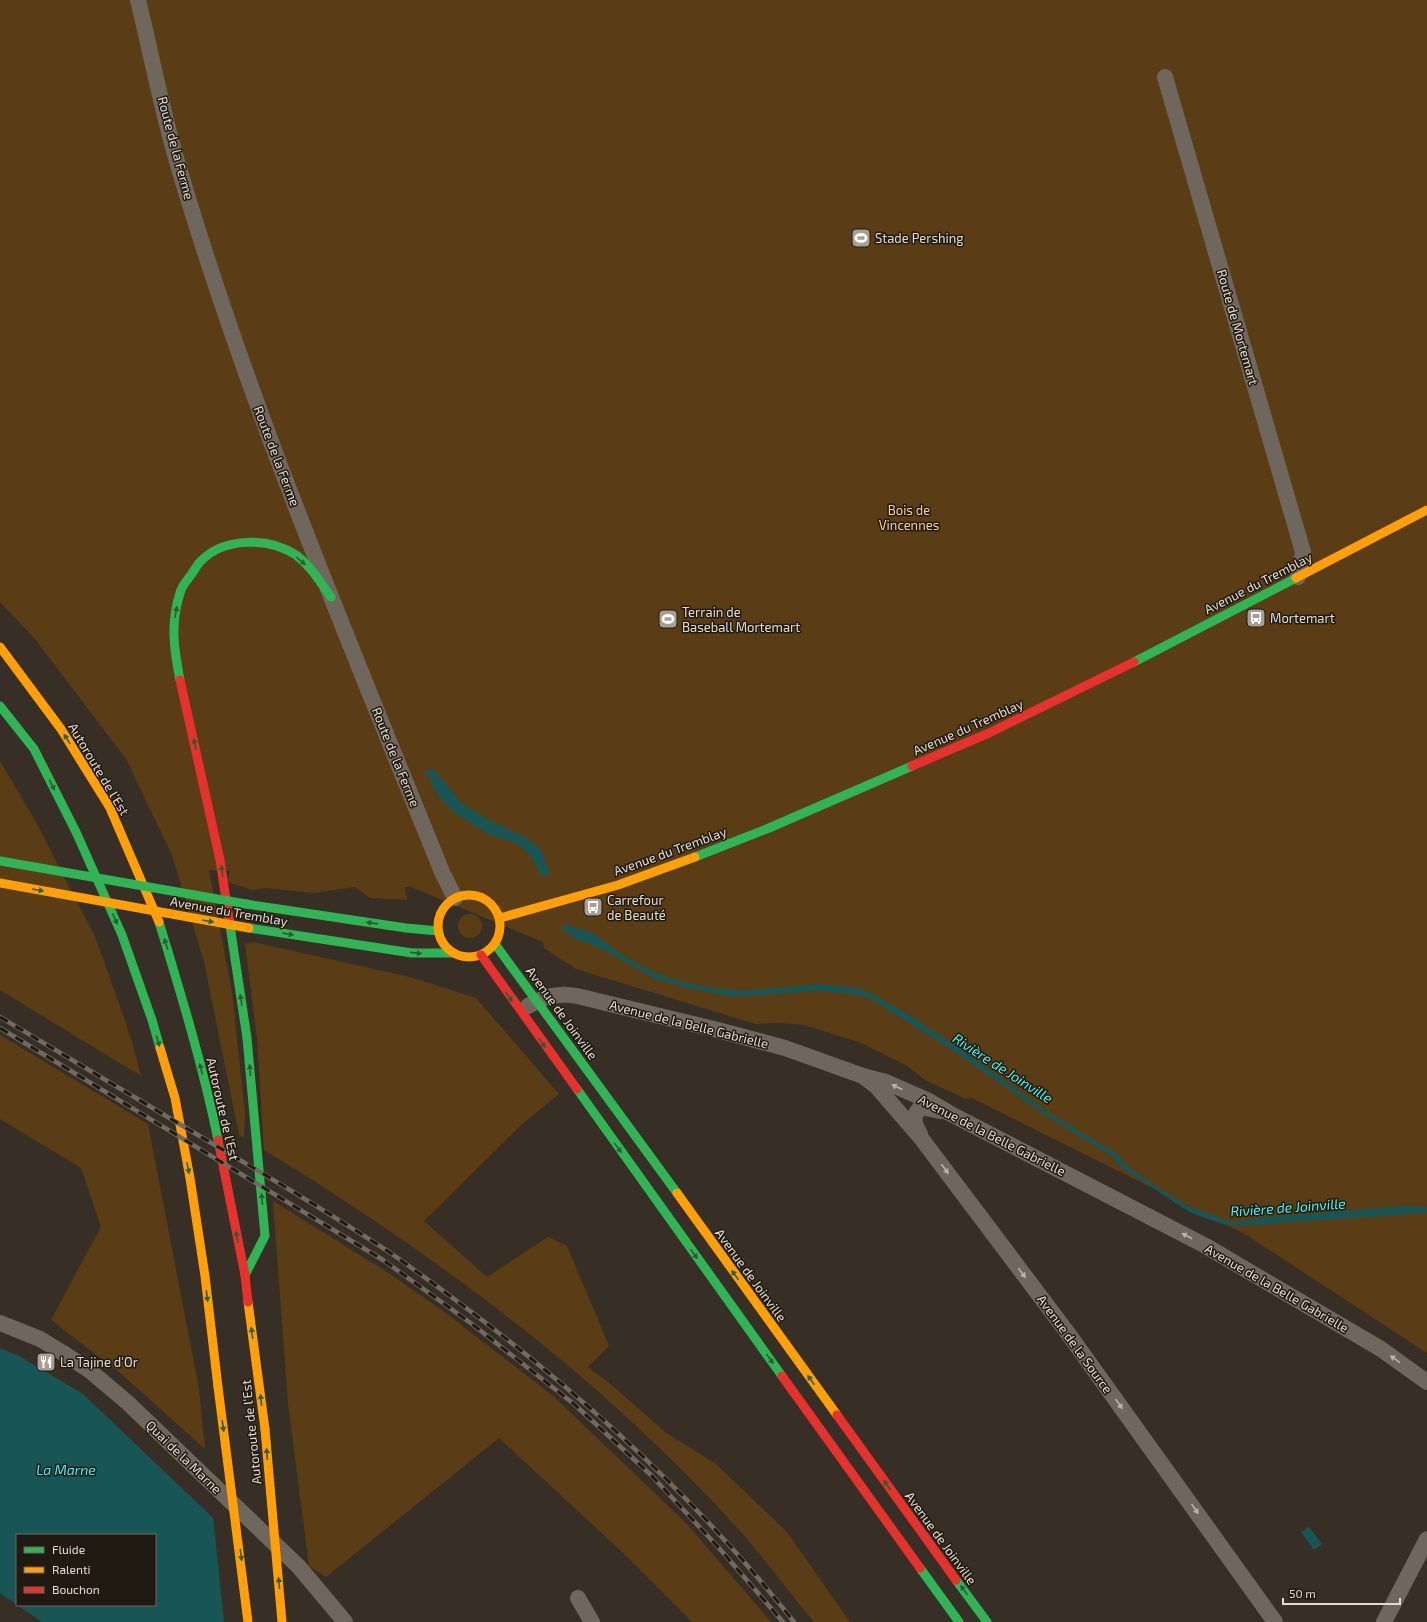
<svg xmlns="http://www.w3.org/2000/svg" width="1427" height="1622" font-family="'Exo 2',sans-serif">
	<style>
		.green { fill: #5a3d14 }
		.water { fill: #185655 }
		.pier { fill: #372f26 }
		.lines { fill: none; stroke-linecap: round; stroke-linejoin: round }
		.street { stroke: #6f675e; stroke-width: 16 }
		.fast { stroke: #30b455; stroke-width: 9 }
		.slow { stroke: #ff9f0a; stroke-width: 9 }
		.jam { stroke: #e5322d; stroke-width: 9 }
		.rail-casing { stroke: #716a62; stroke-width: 4.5 }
		.rail { stroke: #201a12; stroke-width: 3; stroke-dasharray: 9; stroke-linecap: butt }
		.fast-bridge { stroke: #30b455; stroke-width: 9 }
		.slow-bridge { stroke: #ff9f0a; stroke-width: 9 }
		.oneway { fill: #275f30 }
		.oneway2 { fill: #bcb2a8 }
		.labels { text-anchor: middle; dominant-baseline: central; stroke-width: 3; stroke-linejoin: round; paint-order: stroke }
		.street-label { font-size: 13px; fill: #e5dbd0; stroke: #201a12 }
		.poi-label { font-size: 13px; fill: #e5dbd0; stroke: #201a12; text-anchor: start }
		.park-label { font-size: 13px; fill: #fcd09c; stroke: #201a12 }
		.water-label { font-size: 14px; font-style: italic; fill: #42f6f6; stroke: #201a12 }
	</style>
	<rect width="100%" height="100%" fill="#372f26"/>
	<!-- green -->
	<path class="green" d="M0,0H1427V1353L1245,1234L972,1098L966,1099L925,1080L907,1066L859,1042L804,1025L783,1023L756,1024L576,969L544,948L543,942L411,887H405L407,900L370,898L355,887L313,893L266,888L252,890L227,882L230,871L209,870L232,992L245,1114L244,1138L239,1135L204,962L172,855L126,759L35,639L0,602Z
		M0,761L36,822L96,939L122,1012L133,1045L141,1076L0,990Z
		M458 926a12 12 0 1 1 24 0a12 12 0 1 1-24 0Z
		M253,942L410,977L476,998L559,1094L520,1126L424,1221L487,1277L548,1237L567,1246L609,1346L588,1367L613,1386L665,1432L716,1464L787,1532L850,1622H814C789,1592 766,1560 740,1531C603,1379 438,1256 264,1150L257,1038L245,944Z
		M0,1035L148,1124L199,1389L205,1449L119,1372L51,1320L101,1227L81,1168L0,1119Z
		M273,1201L387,1272L439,1308L552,1395L687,1524L771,1622H692L622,1552L499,1438L326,1577L309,1566L288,1403Z"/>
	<!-- water -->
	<path class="water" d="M434,769L460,802L487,819L525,837L540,849L550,873L542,877L531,856L525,850L514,842L488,834L454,812L439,797L425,771Z
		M563,925H566C574,928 590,931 597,936C611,946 624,957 640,965C670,982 711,989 746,991L820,984L857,988L873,994L909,1015L952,1043L1047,1111L1120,1156L1123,1162L1157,1187L1188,1206L1232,1222H1237L1267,1217L1407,1206L1427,1207V1213L1238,1226L1223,1224L1194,1214L1183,1208L1120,1166L1113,1157L1047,1116L949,1048L869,998L853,994L816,991L733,997L688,988L655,979L602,949L574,938L562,929Z
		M0,1348L19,1356L83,1394L208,1513L268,1580L307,1622H42L17,1605H155V1535H17V1605L0,1593Z
		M1309,1527L1322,1544L1314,1550L1301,1532Z"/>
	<!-- pier -->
	<path class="pier" d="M213,1516L269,1579L309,1622H224Z"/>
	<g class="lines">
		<!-- street -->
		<path class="street" d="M138,0C151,53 161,106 176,158C247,402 347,636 442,872L455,898
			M1165,77L1303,552L1298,577
			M528,1006C544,997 558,992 577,996L718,1030L785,1048L863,1076L886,1082L927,1100L949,1113L1204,1245L1381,1349L1427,1382
			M864,1077L877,1087L921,1138L1067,1332L1275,1622
			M920,1134C915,1125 911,1118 919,1109L926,1108L940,1111
			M0,1323L40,1339L63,1353L89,1370L128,1403L299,1567L345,1622
			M578,1598L592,1622
			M1384,1622L1427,1539"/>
		<!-- fast -->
		<path class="fast" d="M1134,662L1296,578
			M180,680C174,649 170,624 180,593C181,587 187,580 191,575C194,571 196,566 200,562C223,537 268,537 296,555C311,566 320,582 331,597
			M0,706L34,749L76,832L122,935L152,1020L160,1048
			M695,857L769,828L912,766
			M246,904L406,928L438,931
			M229,919L247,1038L265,1236L245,1275
			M159,922C181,994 203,1066 218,1140
			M249,928L412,953H454
			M495,944L677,1193
			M577,1089L782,1376
			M920,1568L959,1622
			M956,1580L987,1622"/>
		<!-- slow -->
		<path class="slow" d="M1296,578L1427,510
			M0,647L61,729L110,808L159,922
			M438 926a31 31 0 1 1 62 0a31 31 0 1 1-62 0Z
			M500,918L618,885L695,857
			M160,1048L175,1098L190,1178L205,1276L218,1387
			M677,1193L837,1415
			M248,1302L265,1429"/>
		<!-- jam -->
		<path class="jam" d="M180,680L220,860L229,919
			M912,766L989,733L1134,662
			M481,955L577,1089
			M218,1140L245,1275L248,1302
			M782,1376L920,1568
			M837,1415L956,1580"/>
		<!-- rail casing -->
		<g class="rail-casing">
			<path id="rail" d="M0,1017C69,1058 139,1100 208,1141C269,1177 330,1213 389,1252C425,1277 460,1303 495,1330C606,1416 707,1511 794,1622
				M0,1028L383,1260L472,1324L574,1404L651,1475L719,1548L783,1622"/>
		</g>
		<!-- rail -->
		<use href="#rail" class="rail"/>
		<!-- fast-bridge -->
		<path class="fast-bridge" d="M0,861L246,904"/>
		<!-- slow-bridge -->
		<path class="slow-bridge" d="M0,883L249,928
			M218,1387L248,1622
			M265,1429L282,1622"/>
	</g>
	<!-- one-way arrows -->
	<defs><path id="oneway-solid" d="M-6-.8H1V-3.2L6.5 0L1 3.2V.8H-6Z"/></defs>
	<g class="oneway">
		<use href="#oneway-solid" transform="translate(301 561) rotate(40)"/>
		<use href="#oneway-solid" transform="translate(176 612) rotate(-80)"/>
		<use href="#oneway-solid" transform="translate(67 739) rotate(-122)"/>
		<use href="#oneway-solid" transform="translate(195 744) rotate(-102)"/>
		<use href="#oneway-solid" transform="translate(52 785) rotate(63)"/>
		<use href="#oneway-solid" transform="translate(222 871) rotate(-98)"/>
		<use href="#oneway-solid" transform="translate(38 890) rotate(10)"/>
		<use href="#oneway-solid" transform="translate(115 919) rotate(66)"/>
		<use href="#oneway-solid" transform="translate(208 921) rotate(10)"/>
		<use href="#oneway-solid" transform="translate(372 923) rotate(-172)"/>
		<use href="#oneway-solid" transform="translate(288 934) rotate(9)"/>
		<use href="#oneway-solid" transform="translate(166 944) rotate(-108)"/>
		<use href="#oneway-solid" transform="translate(416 953) rotate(6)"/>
		<use href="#oneway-solid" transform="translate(509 997) rotate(55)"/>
		<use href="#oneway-solid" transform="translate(241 1000) rotate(-99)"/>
		<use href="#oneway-solid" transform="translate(158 1041) rotate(74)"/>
		<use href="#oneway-solid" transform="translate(542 1043) rotate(54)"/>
		<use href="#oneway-solid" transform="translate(201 1069) rotate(-104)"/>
		<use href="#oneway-solid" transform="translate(250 1070) rotate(-95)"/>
		<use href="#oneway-solid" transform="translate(618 1148) rotate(54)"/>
		<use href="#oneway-solid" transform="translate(188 1168) rotate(79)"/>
		<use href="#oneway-solid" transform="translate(262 1199) rotate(-95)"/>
		<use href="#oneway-solid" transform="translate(237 1237) rotate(-101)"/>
		<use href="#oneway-solid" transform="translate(694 1254) rotate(54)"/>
		<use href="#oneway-solid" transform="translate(735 1275) rotate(-126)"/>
		<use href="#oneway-solid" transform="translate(207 1296) rotate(83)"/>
		<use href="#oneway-solid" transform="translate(252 1333) rotate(-97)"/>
		<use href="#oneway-solid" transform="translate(770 1359) rotate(54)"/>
		<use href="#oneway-solid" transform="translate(811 1380) rotate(-126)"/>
		<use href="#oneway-solid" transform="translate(261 1400) rotate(-97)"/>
		<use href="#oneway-solid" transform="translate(223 1426) rotate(82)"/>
		<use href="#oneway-solid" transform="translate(267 1454) rotate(-95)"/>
		<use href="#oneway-solid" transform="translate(887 1485) rotate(-126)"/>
		<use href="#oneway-solid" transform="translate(241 1555) rotate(82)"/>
		<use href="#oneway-solid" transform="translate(279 1583) rotate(-95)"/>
		<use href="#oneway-solid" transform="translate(964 1590) rotate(-126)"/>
	</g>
	<g class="oneway2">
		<use href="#oneway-solid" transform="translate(897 1087) rotate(-155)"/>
		<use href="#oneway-solid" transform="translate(945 1169) rotate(53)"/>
		<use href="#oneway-solid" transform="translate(1187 1236) rotate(-152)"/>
		<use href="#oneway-solid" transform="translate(1022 1273) rotate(53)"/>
		<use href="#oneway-solid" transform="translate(1395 1359) rotate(-144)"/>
		<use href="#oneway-solid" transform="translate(1119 1404) rotate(54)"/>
		<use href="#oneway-solid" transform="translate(1195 1509) rotate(55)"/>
	</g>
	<!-- icons -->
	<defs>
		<g id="stadium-square" transform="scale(1)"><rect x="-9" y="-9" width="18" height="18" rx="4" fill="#a89f94" stroke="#201a12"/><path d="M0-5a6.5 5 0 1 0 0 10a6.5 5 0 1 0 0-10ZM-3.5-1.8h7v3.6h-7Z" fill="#fff"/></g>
		<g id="bus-square" transform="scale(1)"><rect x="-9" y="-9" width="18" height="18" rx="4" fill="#a89f94" stroke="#201a12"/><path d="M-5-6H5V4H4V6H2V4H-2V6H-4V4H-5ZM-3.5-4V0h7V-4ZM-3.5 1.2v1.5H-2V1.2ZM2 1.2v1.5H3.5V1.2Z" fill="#fff"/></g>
		<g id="restaurant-square" transform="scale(1)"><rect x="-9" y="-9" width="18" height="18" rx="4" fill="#a89f94" stroke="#201a12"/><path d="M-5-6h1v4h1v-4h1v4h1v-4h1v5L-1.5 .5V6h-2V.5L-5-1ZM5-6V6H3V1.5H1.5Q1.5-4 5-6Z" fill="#fff"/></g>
	</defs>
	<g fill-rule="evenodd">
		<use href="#stadium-square" x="861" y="238"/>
		<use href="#bus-square" x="1256" y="618"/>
		<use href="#stadium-square" x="668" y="619"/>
		<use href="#bus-square" x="593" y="907"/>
		<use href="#restaurant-square" x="46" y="1362"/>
	</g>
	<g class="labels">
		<!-- street labels -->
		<g class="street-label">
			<text transform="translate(176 148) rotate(75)">Route de la Ferme</text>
			<text transform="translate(1238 327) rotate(74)">Route de Mortemart</text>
			<text transform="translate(277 456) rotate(69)">Route de la Ferme</text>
			<text transform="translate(1258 583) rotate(-27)">Avenue du Tremblay</text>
			<text transform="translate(968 727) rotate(-24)">Avenue du Tremblay</text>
			<text transform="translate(396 757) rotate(68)">Route de la Ferme</text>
			<text transform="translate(99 769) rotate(59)">Autoroute de l’Est</text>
			<text transform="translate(670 851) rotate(-20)">Avenue du Tremblay</text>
			<text transform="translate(229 911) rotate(10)">Avenue du Tremblay</text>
			<text transform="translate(562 1013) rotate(54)">Avenue de Joinville</text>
			<text transform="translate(689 1024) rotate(14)">Avenue de la Belle Gabrielle</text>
			<text transform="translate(223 1109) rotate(77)">Autoroute de l’Est</text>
			<text transform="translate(992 1135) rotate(27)">Avenue de la Belle Gabrielle</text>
			<text transform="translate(751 1275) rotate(54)">Avenue de Joinville</text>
			<text transform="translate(1277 1288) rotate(30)">Avenue de la Belle Gabrielle</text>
			<text transform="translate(1075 1344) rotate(54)">Avenue de la Source</text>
			<text transform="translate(251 1432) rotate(-96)">Autoroute de l’Est</text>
			<text transform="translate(184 1457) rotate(44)">Quai de la Marne</text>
			<text transform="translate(941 1538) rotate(54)">Avenue de Joinville</text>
		</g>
		<!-- poi labels -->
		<g class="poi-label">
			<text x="875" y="238">Stade Pershing</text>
			<text x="682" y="612">Terrain de<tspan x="682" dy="15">Baseball Mortemart</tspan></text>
			<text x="1270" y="618">Mortemart</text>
			<text x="607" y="900">Carrefour<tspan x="607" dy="15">de Beauté</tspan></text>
			<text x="60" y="1362">La Tajine d'Or</text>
		</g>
		<!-- park labels -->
		<g class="park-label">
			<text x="909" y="510">Bois de<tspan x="909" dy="15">Vincennes</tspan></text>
		</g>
		<!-- water labels -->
		<g class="water-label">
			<text transform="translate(1003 1068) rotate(33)">Rivière de Joinville</text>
			<text transform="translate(1288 1207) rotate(-4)">Rivière de Joinville</text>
			<text x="66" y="1469">La Marne</text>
		</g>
	</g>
	<!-- legend -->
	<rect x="16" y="1534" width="140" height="72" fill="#201a12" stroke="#6f675e"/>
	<rect x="24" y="1547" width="20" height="6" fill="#30b455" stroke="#6f675e"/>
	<text x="52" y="1554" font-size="12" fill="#e5dbd0">Fluide</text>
	<rect x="24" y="1567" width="20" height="6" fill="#ff9f0a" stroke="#6f675e"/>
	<text x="52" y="1574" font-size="12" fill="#e5dbd0">Ralenti</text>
	<rect x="24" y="1587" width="20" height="6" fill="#e5322d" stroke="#6f675e"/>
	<text x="52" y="1594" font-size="12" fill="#e5dbd0">Bouchon</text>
	<!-- scale -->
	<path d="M1283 1598v6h117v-6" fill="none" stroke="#e5dbd0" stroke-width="2"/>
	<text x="1289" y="1598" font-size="12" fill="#e5dbd0" stroke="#201a12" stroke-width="3" paint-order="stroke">50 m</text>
</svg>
